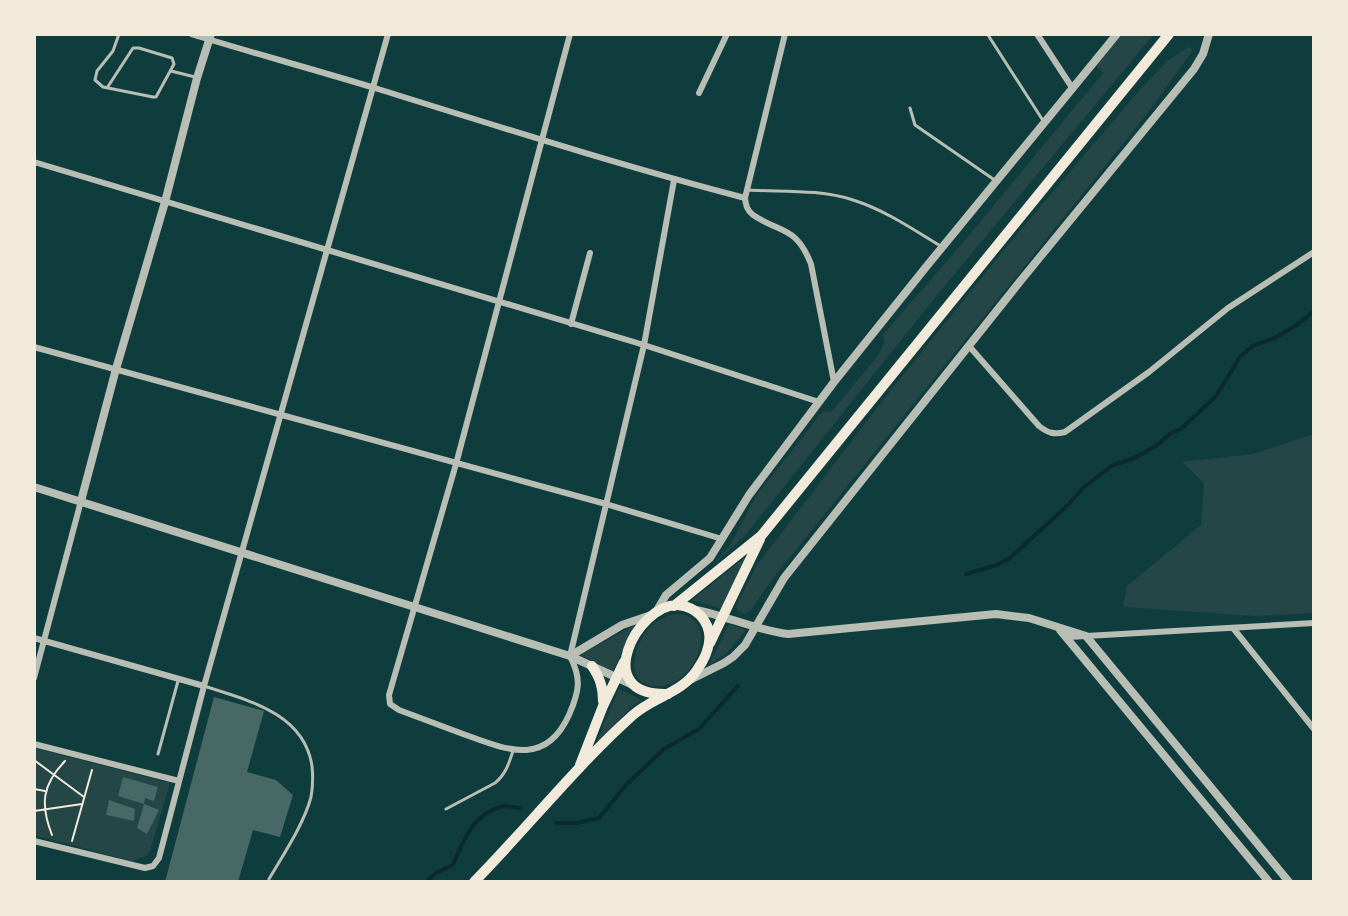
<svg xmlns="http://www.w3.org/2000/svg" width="1348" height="916" font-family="'Varela Round',sans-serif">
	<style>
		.green { fill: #244646 }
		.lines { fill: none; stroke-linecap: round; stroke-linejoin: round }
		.stream { stroke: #0a2a2b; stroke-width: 4 }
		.building { fill: #486865 }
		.path { stroke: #f1e9da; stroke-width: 2 }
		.service { stroke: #b8beb3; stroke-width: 3 }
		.minor { stroke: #b8beb3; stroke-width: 6 }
		.tertiary { stroke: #b8beb3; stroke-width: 8 }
		.primary { stroke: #f1e9da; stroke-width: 10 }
	</style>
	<rect width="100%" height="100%" fill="#0f3d3e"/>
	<!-- green -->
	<path class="green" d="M1123,34H1154L938,294L743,538L712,566L730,545L756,496L823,411L831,412L877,357L885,341L882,336L966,239L1103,73L1095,65Z
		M1188,47L1193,50L1147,114L771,581L751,610L745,614L738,611L736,607L738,602L757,565L767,552L883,400L1008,245L1131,100L1166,62Z
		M1314,434V613L1255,616L1123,607L1127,586L1201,525L1204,483L1182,462L1253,454Z
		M749,554L722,609L692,600Z
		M673,614C725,612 697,691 653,686C624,683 634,646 647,631C654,622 663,618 673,614Z
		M729,624L746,630L727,653L709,665Z
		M635,625L613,671L580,655Z
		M619,689L642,700L630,708L600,741L597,740Z
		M34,748L170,783L150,851L146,856L132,861L34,835Z"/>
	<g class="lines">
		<!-- stream -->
		<path class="stream" d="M966,574L997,565L1010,558L1067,506L1083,488L1111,466L1134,458L1156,446L1171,433L1181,429L1216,396L1240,357L1252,346L1275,338L1298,324L1314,311
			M556,823H577L599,818L626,785L664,749L699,729L738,686
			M426,882L436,873L453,865C463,842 472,815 500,807C505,805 513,807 519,808"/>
	</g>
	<!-- building -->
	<path class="building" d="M214,697L264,711L247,772L276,780L293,795L280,837L253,830L238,882H165Z
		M123,777L158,787L154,801L145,798L144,804L159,810L147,834L137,828L144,804L118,796Z
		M109,800L135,809L134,821L106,815Z"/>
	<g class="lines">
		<!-- path -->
		<path class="path" d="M34,760L84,797
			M34,789L45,791
			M34,811L82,804
			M52,835C40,804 42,785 65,761
			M72,841L92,770"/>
		<!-- service -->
		<path class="service" d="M988,35L1042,119
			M171,71L195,77
			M107,88L133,48H139L172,58L174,64L156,97H153L103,87L95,80L97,71L113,51L119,34
			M910,108L915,125L996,181
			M747,190C782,192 820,189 853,200C885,210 914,230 942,247
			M204,686C247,700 304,713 312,766C313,776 313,786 311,797C304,824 283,855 269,879
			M158,754L178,681
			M446,809L495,783C506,774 509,763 513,751"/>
		<!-- minor -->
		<path class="minor" d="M191,34C253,53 316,70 378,89C500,127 622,166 745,198
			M570,34L456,464L389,695L390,704L399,710C420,718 442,726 463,734C505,749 545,768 569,715C579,692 582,679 570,656L644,345L674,180
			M785,34L745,198C746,206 747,210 753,215C782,234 796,226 811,264L834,382
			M1037,34L1073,89
			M699,93L727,34
			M34,162L644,345L819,402
			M571,324L590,253
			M969,346L1039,426C1048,433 1054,435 1065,432L1149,372L1228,308L1314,252
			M34,347L606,504L722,539
			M1233,628L1314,729
			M1068,637L1314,623
			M34,638L204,686
			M34,678L81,501
			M34,744L179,781
			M34,841L145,868L153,866L159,858L204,686L388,34"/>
		<!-- tertiary -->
		<path class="tertiary" d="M34,487L570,656L633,685
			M81,501L116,369L165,202L197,78L211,34
			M696,610C727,616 756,630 788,634L996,614L1029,618L1086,636L1289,882
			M656,612L666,595L710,558L749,495L834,382L926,267L1117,34
			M1060,630L1269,882
			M570,656L622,625L651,615
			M690,680L724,663L733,657L745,645L784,578L1022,279L1194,69L1203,54L1209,34"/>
		<!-- primary -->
		<path class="primary" d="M674,606L761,536L1169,34
			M710,643L760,539
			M592,666C600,678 603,687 603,701
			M580,765L603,706L624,662
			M474,882C528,827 576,766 633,715C653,697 682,693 697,670C709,653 716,632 700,615C694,609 687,606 678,605C637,604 589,697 668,694"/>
	</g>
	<!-- border -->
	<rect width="1348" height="916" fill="none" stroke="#f1e9da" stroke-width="72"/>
</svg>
